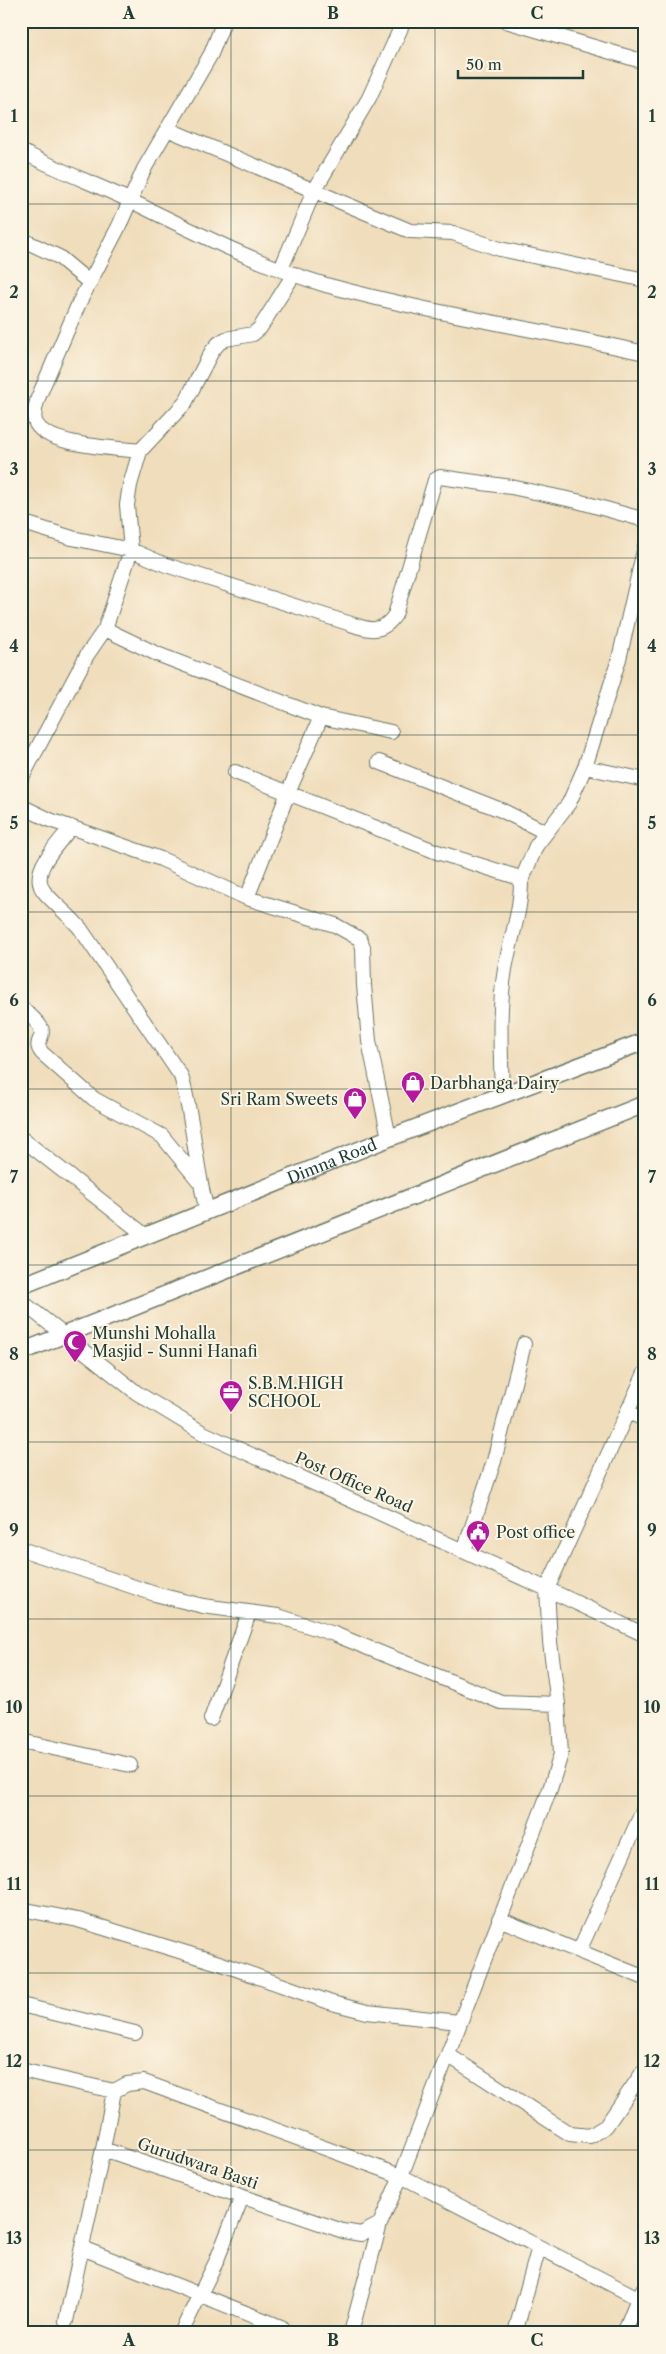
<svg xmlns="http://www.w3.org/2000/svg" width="666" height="2354" font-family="'Libre Caslon Text',serif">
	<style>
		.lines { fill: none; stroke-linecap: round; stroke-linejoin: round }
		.minor-casing { stroke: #687563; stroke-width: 16 }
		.tertiary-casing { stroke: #687563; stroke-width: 19 }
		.minor { stroke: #fff; stroke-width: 14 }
		.tertiary { stroke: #fff; stroke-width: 16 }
		.grid { fill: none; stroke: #1f3d34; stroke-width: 1; stroke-opacity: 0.55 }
		.labels { text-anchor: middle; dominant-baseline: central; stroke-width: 4; stroke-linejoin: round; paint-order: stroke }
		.poi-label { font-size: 16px; fill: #1f3d34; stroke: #fcf5e5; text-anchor: start }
		.street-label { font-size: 16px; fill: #1f3d34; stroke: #fcf5e5 }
		.neatline { fill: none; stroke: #1f3d34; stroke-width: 2 }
		.grid-label { font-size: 16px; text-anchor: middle; font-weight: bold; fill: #1f3d34 }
	</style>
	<rect width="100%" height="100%" fill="#fcf5e5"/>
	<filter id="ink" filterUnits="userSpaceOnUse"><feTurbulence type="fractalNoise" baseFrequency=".02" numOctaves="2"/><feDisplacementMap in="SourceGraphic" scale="10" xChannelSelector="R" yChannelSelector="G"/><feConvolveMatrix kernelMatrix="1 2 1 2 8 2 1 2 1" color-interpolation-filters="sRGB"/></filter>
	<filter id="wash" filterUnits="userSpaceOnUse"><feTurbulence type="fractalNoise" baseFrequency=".0096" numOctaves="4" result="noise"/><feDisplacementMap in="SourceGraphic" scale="20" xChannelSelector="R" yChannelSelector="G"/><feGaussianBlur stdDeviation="1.12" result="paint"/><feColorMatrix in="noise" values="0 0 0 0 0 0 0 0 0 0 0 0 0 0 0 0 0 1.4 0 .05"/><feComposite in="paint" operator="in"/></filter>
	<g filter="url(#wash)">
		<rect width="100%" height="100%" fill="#f0ddbb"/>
	</g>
	<g filter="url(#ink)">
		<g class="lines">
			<!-- minor casing -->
			<g class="minor-casing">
				<path id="minor" d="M506,21L645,62
					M167,129L410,231L453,233L500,249L645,280
					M21,151C57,170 95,184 131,201C195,232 258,265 326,285C431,314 539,329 645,353
					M21,239L59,257L90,283
					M281,269L314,191L369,98L404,21
					M140,451C116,448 43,446 35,421C33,414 36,405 38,398L79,303L119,226L144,169L211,54L224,21
					M21,522L72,538L131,550L166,565L348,623C369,630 381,635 395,615L435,480L440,477L511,487L577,501L645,520
					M105,629L157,654L321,717L391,732
					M379,762L501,810L545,832
					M585,767L645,780
					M235,772L437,852L517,877L521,882C521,912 510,940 505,969C498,1010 501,1054 502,1096
					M21,779L87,655L105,629L131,550L127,505L130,485L140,451L185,403L212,351L219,343L226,339L253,334L260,328L294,274
					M21,806L50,820L161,859L247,898L335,925L360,939L363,947L364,985L369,1041L389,1138
					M71,827C58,845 26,873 46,894C57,906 69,915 80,928L181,1076C194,1120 195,1166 207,1211
					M521,882L536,846L569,803L585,767L619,659L645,546
					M247,898L288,793L321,717
					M21,1007C27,1013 37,1020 41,1028C46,1038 32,1041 42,1053L94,1099L162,1136L199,1181
					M21,1138L146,1236
					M21,1301L137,1393L203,1433L547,1589L645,1635
					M645,1373L547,1589L550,1642L558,1704L561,1754L550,1789L401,2176L638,2298L645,2286
					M627,1412L645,1419
					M21,1549L155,1594L203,1606L278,1616L334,1634L501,1702L558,1704
					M464,1551L494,1461L524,1344
					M211,1719L249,1613
					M21,1741L130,1765
					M21,1909L78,1920L222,1964L332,2003L367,2012L459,2022
					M499,1919L645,1978
					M579,1951L645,1806
					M21,2005L135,2033
					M448,2055L570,2134L590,2136L606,2126L645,2069
					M21,2070L114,2091L103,2149L343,2231L361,2234L380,2224L401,2176L144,2082L127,2084L114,2091
					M82,2248L281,2327
					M66,2321L103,2149
					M181,2333L216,2262L242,2197
					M351,2333L380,2224
					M515,2333L539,2247
					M624,2333L638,2298L645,2301"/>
			</g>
			<!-- tertiary casing -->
			<g class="tertiary-casing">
				<g id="tertiary">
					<path id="s1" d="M21,1286L389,1138L645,1041"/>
					<path d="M21,1352L645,1104"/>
				</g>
			</g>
			<!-- minor -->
			<use href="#minor" class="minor"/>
			<!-- tertiary -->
			<use href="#tertiary" class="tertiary"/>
		</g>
	</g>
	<!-- grid -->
	<path class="grid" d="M231,21V2333M435,21V2333M21,204H645M21,381H645M21,558H645M21,735H645M21,912H645M21,1089H645M21,1265H645M21,1442H645M21,1619H645M21,1796H645M21,1973H645M21,2150H645"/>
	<!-- icons -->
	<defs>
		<g id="shop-pin" transform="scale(1.25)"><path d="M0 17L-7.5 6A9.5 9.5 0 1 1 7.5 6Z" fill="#b5179e" stroke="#fcf5e5"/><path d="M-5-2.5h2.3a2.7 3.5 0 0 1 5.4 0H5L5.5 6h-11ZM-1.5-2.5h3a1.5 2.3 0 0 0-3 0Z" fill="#fff"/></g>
		<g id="mosque-pin" transform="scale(1.25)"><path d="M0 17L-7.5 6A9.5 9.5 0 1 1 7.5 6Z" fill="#b5179e" stroke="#fcf5e5"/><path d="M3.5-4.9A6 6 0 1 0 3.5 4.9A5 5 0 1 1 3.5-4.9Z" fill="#fff"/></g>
		<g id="office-pin" transform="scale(1.25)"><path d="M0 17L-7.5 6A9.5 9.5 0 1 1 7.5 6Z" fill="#b5179e" stroke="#fcf5e5"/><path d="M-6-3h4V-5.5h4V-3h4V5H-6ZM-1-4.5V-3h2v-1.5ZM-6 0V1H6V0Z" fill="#fff"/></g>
		<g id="civic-pin" transform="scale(1.25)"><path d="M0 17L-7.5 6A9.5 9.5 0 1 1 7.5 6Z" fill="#b5179e" stroke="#fcf5e5"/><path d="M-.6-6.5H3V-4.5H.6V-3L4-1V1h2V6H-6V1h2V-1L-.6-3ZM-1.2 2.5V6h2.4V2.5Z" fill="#fff"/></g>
	</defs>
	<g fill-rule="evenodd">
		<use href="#shop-pin" x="413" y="1083"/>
		<use href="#shop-pin" x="355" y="1099"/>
		<use href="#mosque-pin" x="75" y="1342"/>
		<use href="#office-pin" x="231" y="1392"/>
		<use href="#civic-pin" x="478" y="1532"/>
	</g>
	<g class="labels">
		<!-- poi labels -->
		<g class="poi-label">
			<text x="430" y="1083">Darbhanga Dairy</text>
			<text x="338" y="1099" text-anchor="end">Sri Ram Sweets</text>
			<text x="92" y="1333">Munshi Mohalla<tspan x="92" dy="18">Masjid - Sunni Hanafi</tspan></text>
			<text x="248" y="1383">S.B.M.HIGH<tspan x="248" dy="18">SCHOOL</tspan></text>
			<text x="496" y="1532">Post office</text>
		</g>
		<!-- street labels -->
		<g class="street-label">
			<text stroke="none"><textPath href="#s1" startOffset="335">Dimna Road</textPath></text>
			<text transform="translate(354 1482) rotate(24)">Post Office Road</text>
			<text transform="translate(198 2163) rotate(19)">Gurudwara Basti</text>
		</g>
	</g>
	<!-- margin -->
	<rect width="666" height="2354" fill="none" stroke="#fcf5e5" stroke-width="55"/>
	<!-- scale -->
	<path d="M458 70v8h125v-8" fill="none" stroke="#1f3d34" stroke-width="2.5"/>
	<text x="466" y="70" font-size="15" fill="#1f3d34" stroke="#fcf5e5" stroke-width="4" paint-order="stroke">50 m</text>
	<rect x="28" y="28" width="610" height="2298" class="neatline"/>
	<g class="grid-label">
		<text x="129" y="19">A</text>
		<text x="333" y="19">B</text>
		<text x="537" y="19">C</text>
		<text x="14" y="122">1</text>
		<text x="652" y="122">1</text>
		<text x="14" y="298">2</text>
		<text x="652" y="298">2</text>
		<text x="14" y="475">3</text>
		<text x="652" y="475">3</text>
		<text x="14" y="652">4</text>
		<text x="652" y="652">4</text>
		<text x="14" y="829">5</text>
		<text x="652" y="829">5</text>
		<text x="14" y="1006">6</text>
		<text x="652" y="1006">6</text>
		<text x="14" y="1183">7</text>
		<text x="652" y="1183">7</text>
		<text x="14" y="1360">8</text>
		<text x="652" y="1360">8</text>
		<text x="14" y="1536">9</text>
		<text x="652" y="1536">9</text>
		<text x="14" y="1713">10</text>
		<text x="652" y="1713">10</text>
		<text x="14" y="1890">11</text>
		<text x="652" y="1890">11</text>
		<text x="14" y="2067">12</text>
		<text x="652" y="2067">12</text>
		<text x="14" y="2244">13</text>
		<text x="652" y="2244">13</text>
		<text x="129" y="2346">A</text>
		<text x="333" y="2346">B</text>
		<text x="537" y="2346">C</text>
	</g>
</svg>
